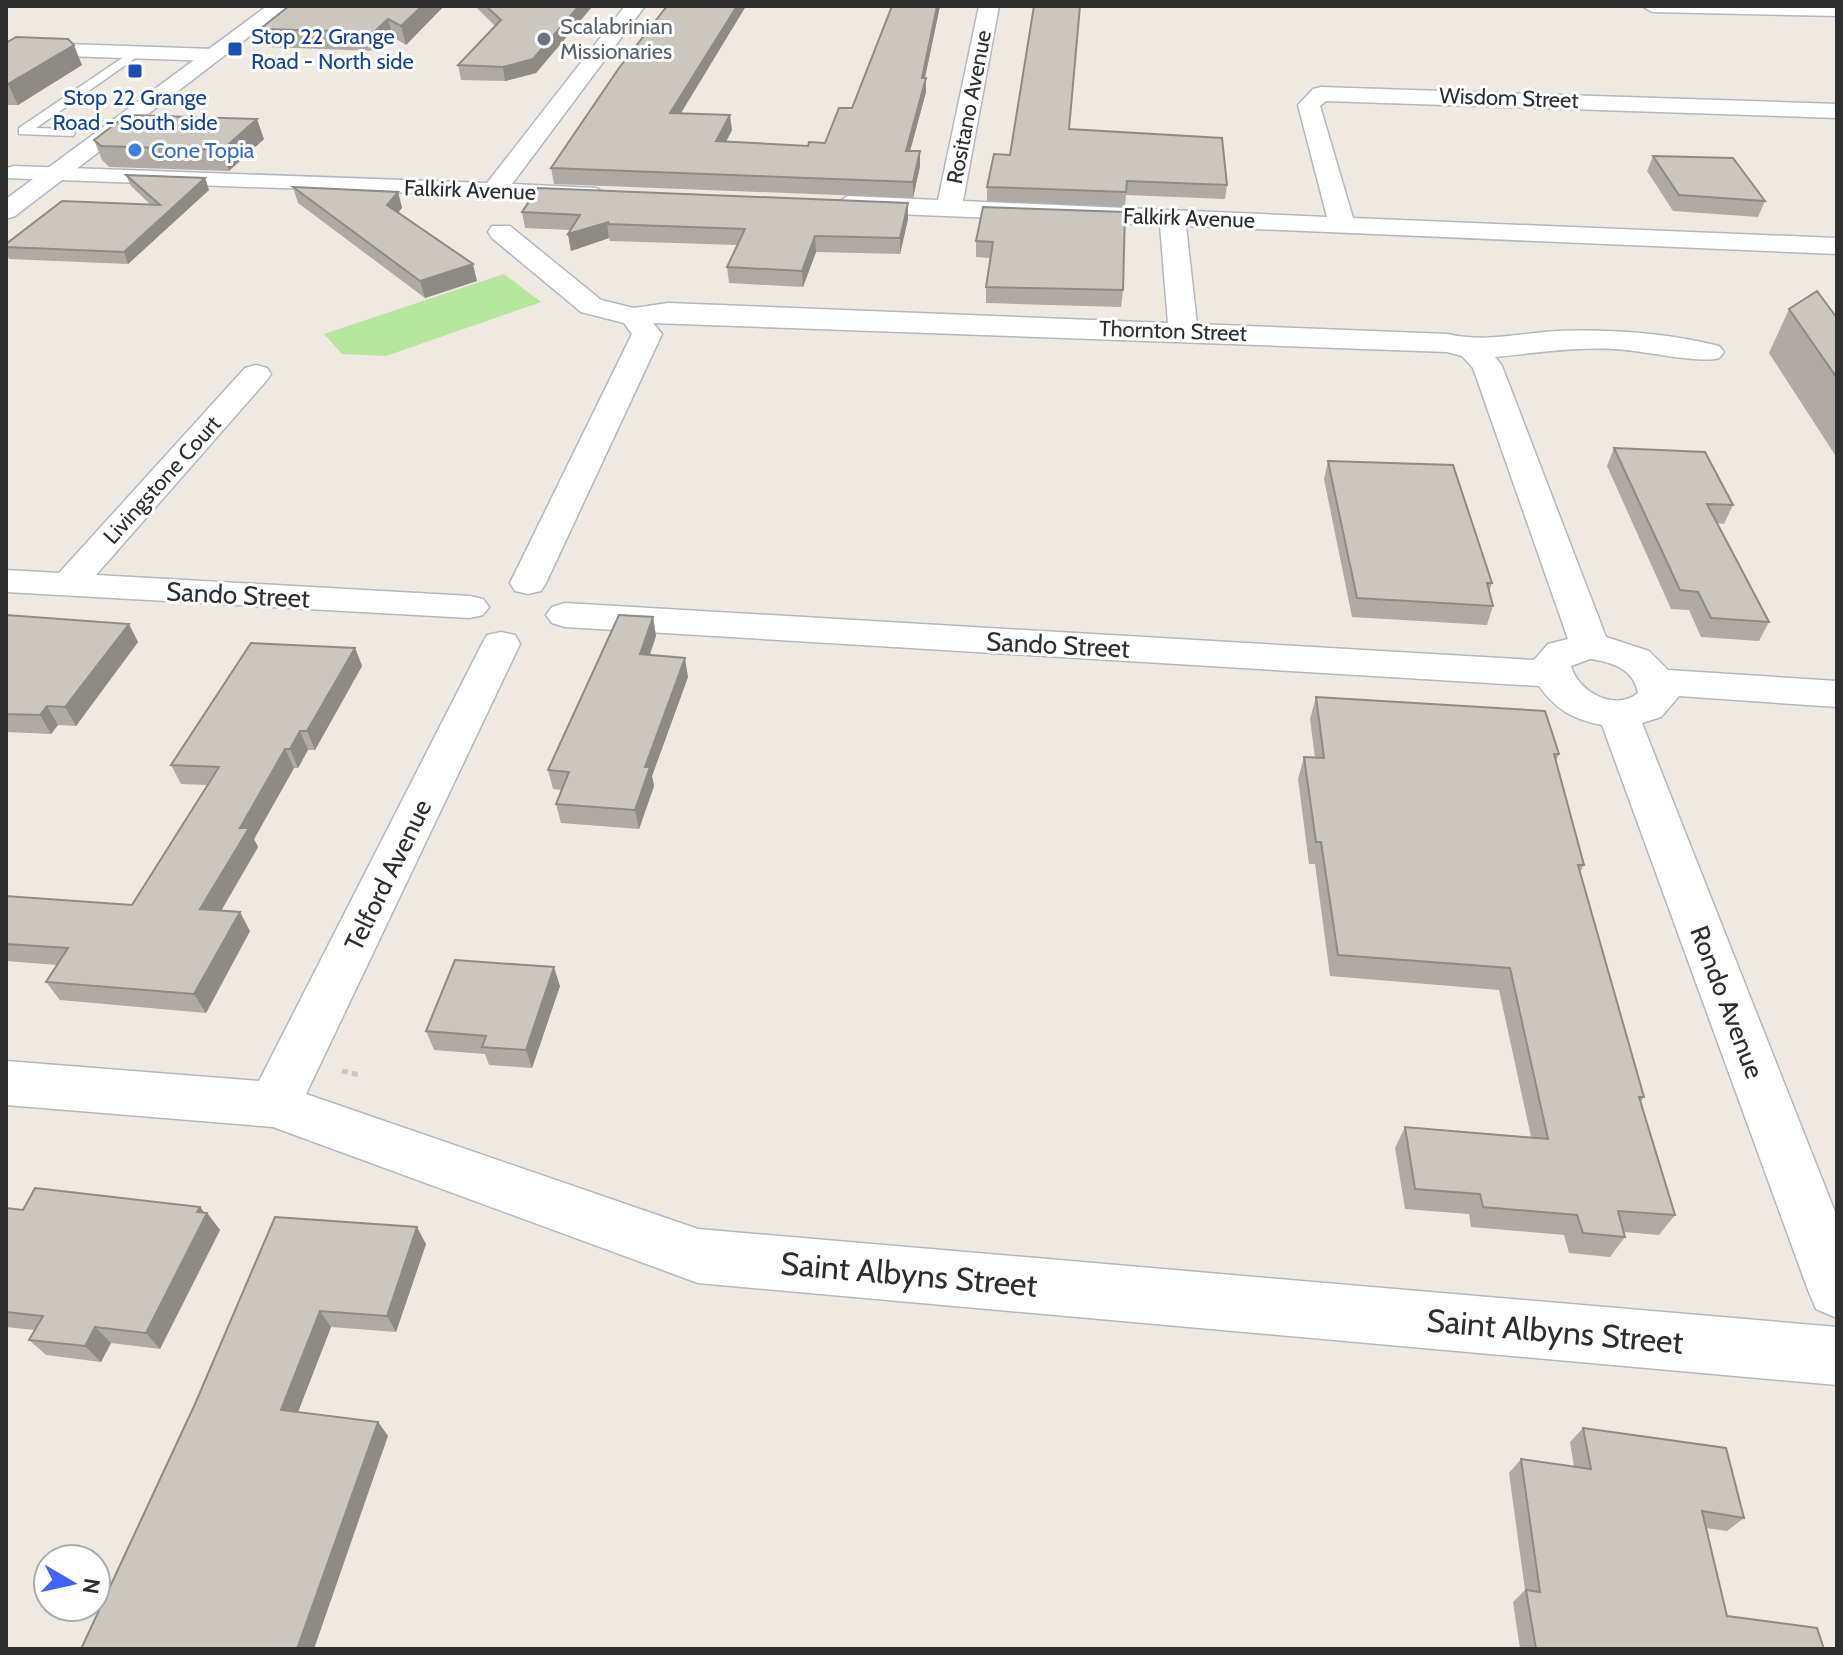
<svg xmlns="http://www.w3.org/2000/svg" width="1843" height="1655" font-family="Cabin,sans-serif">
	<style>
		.green { fill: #b6e59e }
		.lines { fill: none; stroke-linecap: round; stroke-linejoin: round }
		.lane-casing { stroke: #b4b7c1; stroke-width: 3 }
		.street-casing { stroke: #b4b7c1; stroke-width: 3 }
		.secondary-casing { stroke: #b4b7c1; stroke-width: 3 }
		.path { stroke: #c9c9c9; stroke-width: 5; stroke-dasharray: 6 4; stroke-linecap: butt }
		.lane { fill: #fff; fill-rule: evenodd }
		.street { fill: #fff; fill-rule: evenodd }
		.secondary { fill: #fff; fill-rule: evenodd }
		.wall { fill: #afaba4 }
		.shaded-wall { fill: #8e8b86 }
		.building { fill: #cbc7bf; stroke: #8e8b86; stroke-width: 2 }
		.worship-dot { fill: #6b7280; stroke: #fff; stroke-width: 3 }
		.transit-dot { fill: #1a4fb4; stroke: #fff; stroke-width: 3 }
		.shop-dot { fill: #3f7fe0; stroke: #fff; stroke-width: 3 }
		.labels { text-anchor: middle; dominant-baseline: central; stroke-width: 6; stroke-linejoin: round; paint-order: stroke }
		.far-worship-label { font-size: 22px; fill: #5b616d; stroke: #fff; text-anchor: start }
		.far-transit-label { font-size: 22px; fill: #164399; stroke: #fff; text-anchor: start }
		.far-street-label { font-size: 22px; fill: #2e2e2e; stroke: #fff }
		.far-shop-label { font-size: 22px; fill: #366cbe; stroke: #fff; text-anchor: start }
		.street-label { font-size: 26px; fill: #2e2e2e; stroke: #fff }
		.near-street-label { font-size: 32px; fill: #2e2e2e; stroke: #fff }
	</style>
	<rect width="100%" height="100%" fill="#efe9e1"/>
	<!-- green -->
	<path class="green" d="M504,274L541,302L386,356L342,354L324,334Z"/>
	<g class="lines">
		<!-- lane casing -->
		<g class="lane-casing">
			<path id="lane" d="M134,50L144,52L36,128L69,129L75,133L73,136L19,134V128Z"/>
		</g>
		<!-- street casing -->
		<g class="street-casing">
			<path id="street" d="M625,6H645L512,184L596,188L608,195L605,200L6,178V168L14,166L487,183Z
				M979,6H999L963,201L1327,217L1298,105L1313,89L1321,87L1837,104V118L1326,101L1320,106L1353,218L1837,238V254L1186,226L1197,324L1447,334C1486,343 1520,333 1558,331C1612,329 1667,333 1719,346L1724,352L1719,358C1697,364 1642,350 1614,349C1573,347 1535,353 1495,357L1502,366L1606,637L1649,651L1668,670L1837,681V707L1679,696L1661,717L1642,723L1837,1217V1318L1816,1309L1808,1290L1602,725C1574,720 1555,709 1539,686L565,627L552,623L546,615L552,607L565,603L1534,660L1548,644L1568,639L1473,368L1462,356L1447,352L653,323L662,334L546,583L541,591L528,594L515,591L510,583L632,334L624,323L581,312L492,238L488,232L492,226H510L601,300L634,308L668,303L1168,323L1160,225L848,212L835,204L848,196L938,200ZM1590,659C1612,662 1634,669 1638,693C1615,712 1578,692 1571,666Z
				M1642,6H1835L1837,16L1652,12Z
				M6,42L214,49L224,55L214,61L6,54Z
				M256,365L267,368L271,374L267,380L96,575L470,596L483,599L489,607L483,615L470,618L6,592V570L59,573L245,368Z
				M501,632L515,635L520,644L306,1094L698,1229L1837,1327V1385L698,1283L273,1127L6,1105V1061L259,1081L482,644L487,635Z"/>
		</g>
		<!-- secondary casing -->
		<g class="secondary-casing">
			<path id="secondary" d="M267,6H289L15,216L6,219V199Z"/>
		</g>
		<!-- path -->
		<path class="path" d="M342,1071L360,1075"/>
		<!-- lane -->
		<use href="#lane" class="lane"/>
		<!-- street -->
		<use href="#street" class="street"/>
		<!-- secondary -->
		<use href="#secondary" class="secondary"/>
	</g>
	<!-- wall -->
	<path class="wall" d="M444,6L406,45L393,37L378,51L266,47L260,29Z
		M475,6H591V8L536,73L505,81L461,80L458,65L495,26Z
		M667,6H746L680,113L732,130L726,142L808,146L825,143L852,108L940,6L925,78L926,92L910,151H920V166L913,198L554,184L551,168Z
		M6,43L82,65L18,105H6Z
		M1070,129L1227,185L1225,199L1126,195L1125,207L987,201V187Z
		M264,139L229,171L109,167L102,160L94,140Z
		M1653,156L1765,201L1758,217L1673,211L1647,171Z
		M126,175L205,178L209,190L128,264L9,259L6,252V244L151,205L131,186Z
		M293,187L398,192L402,208L398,213L477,281L425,298L298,203Z
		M908,203V219L900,254L816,252L803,287L729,283L727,267L737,245L610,241L609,238L571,251L568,234L570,230L525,228L522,212Z
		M983,207L1123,290L1121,307L986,303V287L990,258L976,257V241Z
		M1789,309L1837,318V458L1769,353Z
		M1614,448L1733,505L1724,524L1717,523L1769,622L1759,641L1701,637L1689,610L1671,609L1607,466Z
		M1328,461L1492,583L1489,592L1493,606L1487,625L1352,617L1324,479Z
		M6,615L138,642L76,726L58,725L51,734L6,732Z
		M653,617L656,636L650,655L688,677L652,776L654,786L639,829L561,823L556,804L561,790L553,789L548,770Z
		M355,648L362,666L315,750H308L298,768H294L254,839L258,847L221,911L250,931L206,1013L60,1000L46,982L57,965L6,961V896L132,905L208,785L181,784L171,765Z
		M1316,697L1559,754L1556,761L1584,865L1580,872L1644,1097L1641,1102L1675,1215L1659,1235L1624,1232L1625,1237L1610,1257L1569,1253L1564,1235L1471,1227L1469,1214L1405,1209L1395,1148L1405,1127L1531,1137L1499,990L1330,976L1315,864H1309L1298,779L1304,757L1315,758L1310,719Z
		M560,986L532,1068L489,1065L485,1054L434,1050L426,1031Z
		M200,1207L204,1212L207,1213L220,1230L160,1349L111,1343L101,1362L46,1355L29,1340L35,1330L6,1327V1208L23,1210Z
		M275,1217L426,1244L396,1332L331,1327L298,1412L378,1422L388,1436L195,1404Z
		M1583,1428L1744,1518L1727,1531L1706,1528L1727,1616L1824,1649H1520L1513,1602L1525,1590L1509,1473L1521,1459L1574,1467L1570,1442Z"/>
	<!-- shaded-wall -->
	<path class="shaded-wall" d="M422,6H444L406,45L401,26Z
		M579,6H591V8L536,73L505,81L503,67Z
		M737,6H746L672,128L670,113Z
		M937,6H940L922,91L926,78V92L906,166V151Z
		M388,19L393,37L378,51L374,32Z
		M74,45L82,65L18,105L8,84Z
		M730,115L732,130L718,156L716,141Z
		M257,119L264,139L229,171L222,150Z
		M920,151V166L913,198V182Z
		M205,178L209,190L128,264L124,252Z
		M398,192L402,208L391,221L387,205Z
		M908,203V219L900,254V238Z
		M609,222L607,224L609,238L571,251L568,234Z
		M815,236L816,252L803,287L802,271Z
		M473,264L477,281L425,298L420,281Z
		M653,617L656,636L643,673L640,654Z
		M129,624L138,642L76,726L65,707Z
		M355,648L362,666L315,750L307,731Z
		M685,658L688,677L652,776L654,786L639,829L635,810L645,767Z
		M47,706L58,725L51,734L40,715Z
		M300,731L308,750L298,768L290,749Z
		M285,749L294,768L254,839L258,847L211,928L200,909L240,828Z
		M240,912L250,931L206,1013L194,994Z
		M554,967L560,986L532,1068L526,1050Z
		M200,1207L206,1215L207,1213L220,1230L160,1349L146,1333Z
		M417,1227L426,1244L396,1332L387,1316Z
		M320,1311L331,1327L293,1425L281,1410Z
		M95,1327L111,1343L101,1362L85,1346Z
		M378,1422L388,1436L314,1649H297Z"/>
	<!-- building -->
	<path class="building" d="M289,6H422L401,26L388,19L374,32L260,29Z
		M486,6H579L533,59L503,67L458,65L501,20Z
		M667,6H737L670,113L730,115L716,141L808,146L809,142L825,143L839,108H852L892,6H937L922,78H926L906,151H920L913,182L551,168L619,68Z
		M1034,6H1080L1069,129L1222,138L1227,185L1127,181L1126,192L987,187L994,154L1010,155Z
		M16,37L68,39L74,45L8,84H6V43Z
		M127,115L257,119L222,150L101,146L94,140Z
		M1653,156L1733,158L1765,201L1679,195Z
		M126,175L205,178L124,252L6,247V244L62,201L160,205Z
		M293,187L398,192L387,205L473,264L420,281Z
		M538,188L908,203L900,238L815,236L802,271L727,267L745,229L607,224L609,222L568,234L580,215L522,212Z
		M983,207L1125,212L1123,290L986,287L993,242L976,241Z
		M1817,291L1837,318V378L1789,309Z
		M1614,448L1705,452L1733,505L1707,504L1769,622L1711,618L1698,592L1680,590Z
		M1328,461L1453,465L1492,583H1487L1493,606L1357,598Z
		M6,615L129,624L65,707L47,706L40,715L6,714Z
		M619,615L653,617L640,654L685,658L645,767H650L635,810L556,804L569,772L548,770Z
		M251,643L355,648L307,731H300L290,749H285L240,828H249L200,909L240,912L194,994L46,982L68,948L6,944V896L132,905L219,767L171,765Z
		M1316,697L1545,711L1559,754H1554L1584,865H1578L1644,1097H1639L1675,1215L1618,1211L1625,1237L1583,1233L1577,1215L1483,1207L1480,1194L1415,1189L1405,1127L1548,1139L1510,968L1338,955L1321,842H1316L1304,757L1324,758Z
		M455,960L554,967L526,1050L482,1047L486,1036L426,1031Z
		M35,1188L200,1207L197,1212L207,1213L146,1333L95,1327L85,1346L29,1340L43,1316L6,1312V1208L23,1210Z
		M275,1217L417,1227L387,1316L320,1311L281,1410L378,1422L297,1649H81L195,1404Z
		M1583,1428L1726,1448L1744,1518L1702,1511L1727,1616L1817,1628L1824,1649H1536L1526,1590L1540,1592L1521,1459L1591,1469Z"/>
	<!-- markers -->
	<circle class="worship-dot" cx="544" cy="39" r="8"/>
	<g class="transit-dot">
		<rect x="227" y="41" width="16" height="16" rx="4"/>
		<rect x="127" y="63" width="16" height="16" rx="4"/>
	</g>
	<circle class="shop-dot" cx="135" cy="150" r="8"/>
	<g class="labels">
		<!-- far-worship labels -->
		<g class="far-worship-label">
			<text x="560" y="26">Scalabrinian<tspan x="560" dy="25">Missionaries</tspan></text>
		</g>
		<!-- far-transit labels -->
		<g class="far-transit-label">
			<text x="251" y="36">Stop 22 Grange<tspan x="251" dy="25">Road - North side</tspan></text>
			<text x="135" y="97" text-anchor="middle">Stop 22 Grange<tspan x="135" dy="25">Road - South side</tspan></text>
		</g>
		<!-- far-street labels -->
		<g class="far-street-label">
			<text transform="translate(1509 98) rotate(2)">Wisdom Street</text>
			<text transform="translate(969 107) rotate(-79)">Rositano Avenue</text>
			<text transform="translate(470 190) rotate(2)">Falkirk Avenue</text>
			<text transform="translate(1189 218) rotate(2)">Falkirk Avenue</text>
			<text transform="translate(1173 331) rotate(2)">Thornton Street</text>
			<text transform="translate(162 480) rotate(-48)">Livingstone Court</text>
		</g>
		<!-- far-shop labels -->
		<g class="far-shop-label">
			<text x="151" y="150">Cone Topia</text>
		</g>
		<!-- street labels -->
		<g class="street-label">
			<text transform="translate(238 595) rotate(3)">Sando Street</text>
			<text transform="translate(1058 645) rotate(3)">Sando Street</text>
			<text transform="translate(388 875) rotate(-64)">Telford Avenue</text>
			<text transform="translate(1727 1002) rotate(69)">Rondo Avenue</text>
		</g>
		<!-- near-street labels -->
		<g class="near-street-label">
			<text transform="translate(909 1274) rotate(5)">Saint Albyns Street</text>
			<text transform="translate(1555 1331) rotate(5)">Saint Albyns Street</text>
		</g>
	</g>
	<!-- border -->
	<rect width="1843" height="1655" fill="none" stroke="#2e2e2e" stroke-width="16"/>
	<!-- north arrow -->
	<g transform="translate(72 1583) rotate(99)"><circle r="38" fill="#ffffff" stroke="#ababab" stroke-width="2"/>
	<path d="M0-6L14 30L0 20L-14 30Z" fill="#4264fb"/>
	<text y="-12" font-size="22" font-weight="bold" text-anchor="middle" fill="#2e2e2e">N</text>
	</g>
</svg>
